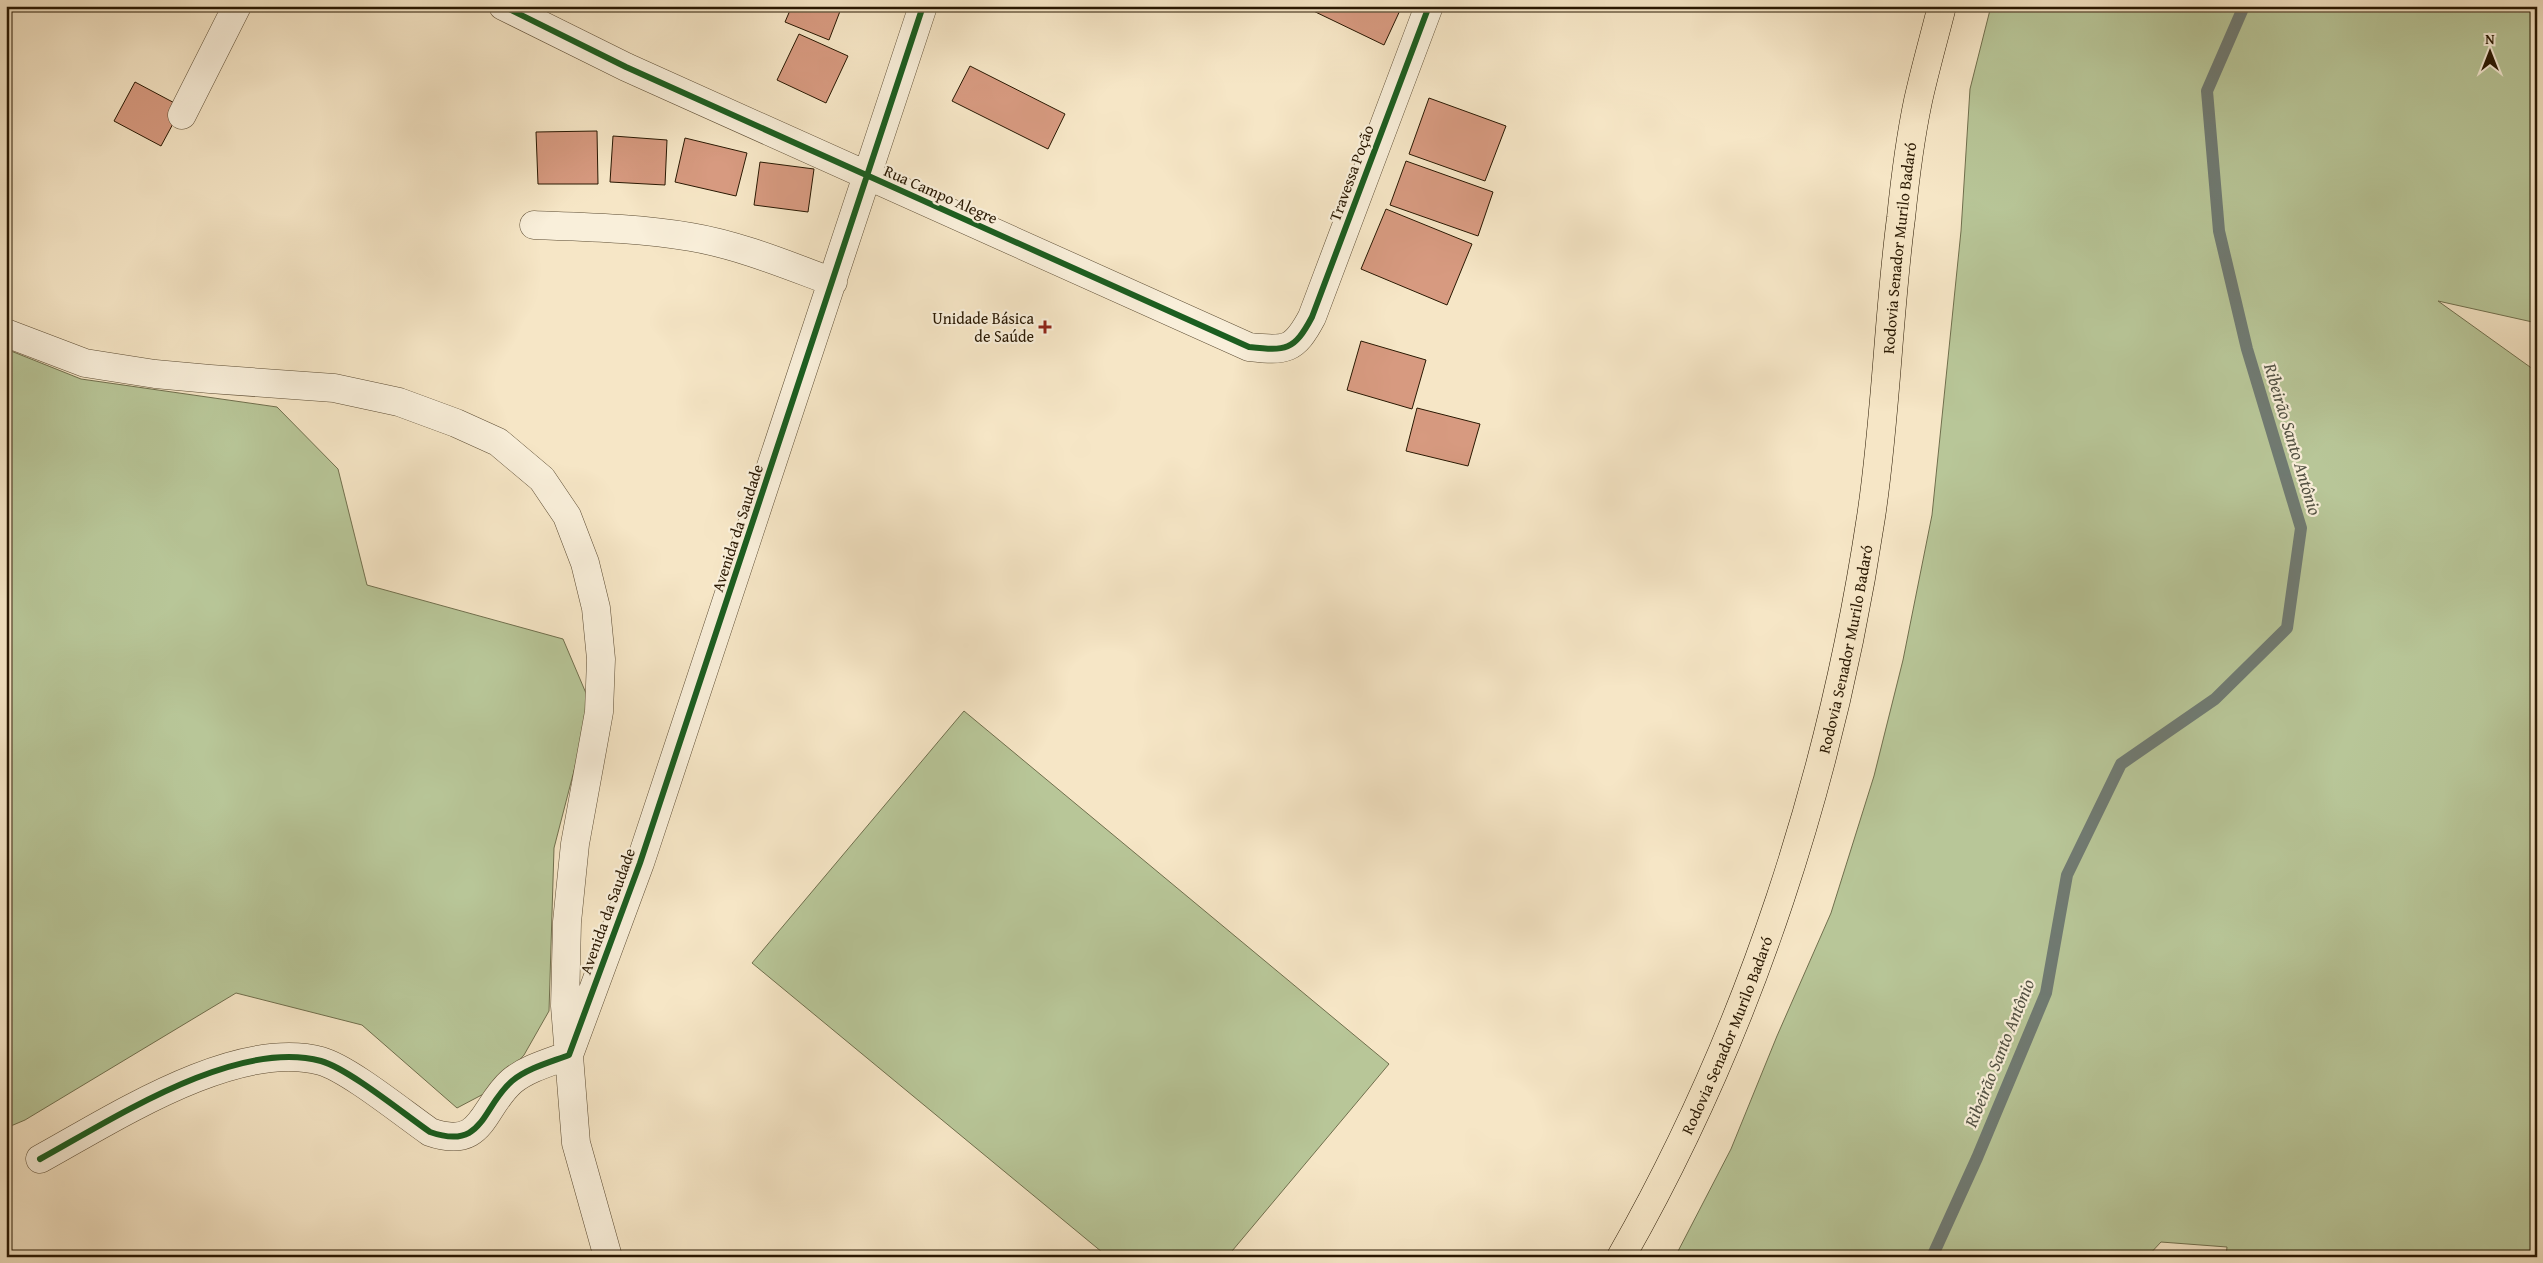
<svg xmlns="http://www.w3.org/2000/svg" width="2543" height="1263" font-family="'Gentium Book Plus',serif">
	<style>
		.green { fill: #b8c698; stroke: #706f4d }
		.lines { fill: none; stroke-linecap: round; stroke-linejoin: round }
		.stream { stroke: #707b73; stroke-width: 12 }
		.building { fill: #d79a80; stroke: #291802 }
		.street-casing { stroke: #5c4c33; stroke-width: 29 }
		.primary-casing { stroke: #291802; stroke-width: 29 }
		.street { stroke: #f9efda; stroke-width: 28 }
		.primary { stroke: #f6e6c6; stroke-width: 28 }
		.cycleway-casing { stroke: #f9efda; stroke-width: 9 }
		.cycleway { stroke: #1b5e20; stroke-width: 6 }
		.poi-dot { fill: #8f2418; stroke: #f9efda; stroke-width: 2 }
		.labels { text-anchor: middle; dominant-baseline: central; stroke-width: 4.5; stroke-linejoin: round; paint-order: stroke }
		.street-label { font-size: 16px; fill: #291802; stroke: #f9efda }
		.poi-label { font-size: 16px; fill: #291802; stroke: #f9efda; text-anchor: end }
		.water-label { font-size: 18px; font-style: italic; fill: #535244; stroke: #f9efda }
	</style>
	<rect width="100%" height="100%" fill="#f6e6c6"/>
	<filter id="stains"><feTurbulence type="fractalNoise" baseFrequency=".004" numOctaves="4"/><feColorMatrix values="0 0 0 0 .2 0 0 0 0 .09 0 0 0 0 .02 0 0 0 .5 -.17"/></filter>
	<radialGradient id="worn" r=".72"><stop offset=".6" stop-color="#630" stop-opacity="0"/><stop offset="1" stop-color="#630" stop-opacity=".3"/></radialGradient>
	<!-- green -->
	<path class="green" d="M1991,6H2537V323L2438,301L2537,372V1257H2226L2227,1247L2161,1242L2147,1257H1675L1731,1149L1777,1036L1831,913L1874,776L1903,660L1932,515L1961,231L1970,89Z
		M6,349L81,379L277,407L338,469L367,585L563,639L591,705L554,848L549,1011L524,1055L493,1089L457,1108L362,1025L236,993L25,1120L6,1128Z
		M964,711L1389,1064L1227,1257H1108L752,963Z"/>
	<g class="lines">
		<!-- stream -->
		<path class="stream" d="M1932,1257L1977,1158L2046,993L2067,875L2121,764L2215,699L2287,628L2301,528L2247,349L2219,231L2207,91L2244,6"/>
	</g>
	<!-- building -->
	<path class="building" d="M788,6H842L829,40L785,22L791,8Z
		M1303,6H1402L1384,45Z
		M799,34L848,56L826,103L777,80Z
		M970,66L1065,114L1048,149L952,101Z
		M135,82L182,107L161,146L114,121Z
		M1429,98L1506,126L1485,181L1409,154Z
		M597,131L598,184H538L536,132Z
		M613,136L667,140L665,185L610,182Z
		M685,138L747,153L736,196L675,182Z
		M1406,161L1493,192L1478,236L1390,205Z
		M760,162L814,169L808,212L754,205Z
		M1386,209L1472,244L1447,305L1361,269Z
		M1361,341L1426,360L1412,409L1347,390Z
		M1417,408L1480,424L1468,466L1406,451Z"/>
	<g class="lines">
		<!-- street casing -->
		<g class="street-casing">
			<path id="street" d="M503,6L626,67L1249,347C1286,351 1294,351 1312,317L1429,6
				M182,115L237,6
				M534,225C586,227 639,228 691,237C739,245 787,265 833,282
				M6,333L85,363L155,374L210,379L334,388L399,402L456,423L498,442L542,479L567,516L585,563L596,608L601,659L599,712L575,844L567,922L565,1006L576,1143L608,1257
				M40,1159C113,1119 236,1038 321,1061C349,1069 404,1114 430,1132C484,1151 481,1108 512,1081C528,1068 551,1062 569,1055L640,863L923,6"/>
		</g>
		<!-- primary casing -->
		<g class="primary-casing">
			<g id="primary">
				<path id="s1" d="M1621,1257C1751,1029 1832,776 1871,517C1886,418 1888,317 1901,218C1905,179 1910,139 1918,101C1925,69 1934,38 1942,6"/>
			</g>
		</g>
		<!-- street -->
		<use href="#street" class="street"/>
		<!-- primary -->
		<use href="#primary" class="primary"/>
		<!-- cycleway casing -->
		<g class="cycleway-casing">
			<path id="cycleway" d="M503,6L626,67L1249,347C1286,351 1294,351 1312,317L1429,6
				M40,1159C113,1119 236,1038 321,1061C349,1069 404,1114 430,1132C484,1151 481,1108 512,1081C528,1068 551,1062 569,1055L640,863L923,6"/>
		</g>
		<!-- cycleway -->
		<use href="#cycleway" class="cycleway"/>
	</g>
	<!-- markers -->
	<path class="poi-dot" d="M1042.5 319.5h5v5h5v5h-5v5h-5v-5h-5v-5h5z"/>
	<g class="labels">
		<!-- street labels -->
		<g class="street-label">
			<text transform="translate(1351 173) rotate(-70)">Travessa Poção</text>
			<text transform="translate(941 194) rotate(24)">Rua Campo Alegre</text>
			<text stroke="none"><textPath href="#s1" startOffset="1056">Rodovia Senador Murilo Badaró</textPath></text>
			<text transform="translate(737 528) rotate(-72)">Avenida da Saudade</text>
			<text stroke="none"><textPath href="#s1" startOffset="651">Rodovia Senador Murilo Badaró</textPath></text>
			<text transform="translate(607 911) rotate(-70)">Avenida da Saudade</text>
			<text stroke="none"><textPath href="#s1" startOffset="246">Rodovia Senador Murilo Badaró</textPath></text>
		</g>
		<!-- poi labels -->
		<g class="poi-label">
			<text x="1034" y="318">Unidade Básica<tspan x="1034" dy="18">de Saúde</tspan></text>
		</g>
		<!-- water labels -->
		<g class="water-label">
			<text transform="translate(2293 439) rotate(73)">Ribeirão Santo Antônio</text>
			<text transform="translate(1999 1053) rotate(-68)">Ribeirão Santo Antônio</text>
		</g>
	</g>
	<!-- margin -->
	<rect width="2543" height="1263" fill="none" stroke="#f6e6c6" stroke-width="25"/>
	<rect x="8" y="8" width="2528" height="1248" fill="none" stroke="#291802" stroke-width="2.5"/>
	<rect x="12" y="12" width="2518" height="1238" fill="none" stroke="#291802"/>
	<!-- north arrow -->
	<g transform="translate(2490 52)" stroke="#f9efda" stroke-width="4" paint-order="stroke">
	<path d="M0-4L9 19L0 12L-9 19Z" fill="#291802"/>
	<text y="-8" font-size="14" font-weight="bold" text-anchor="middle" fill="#291802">N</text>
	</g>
	<rect width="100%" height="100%" filter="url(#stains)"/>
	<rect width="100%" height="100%" fill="url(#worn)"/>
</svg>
